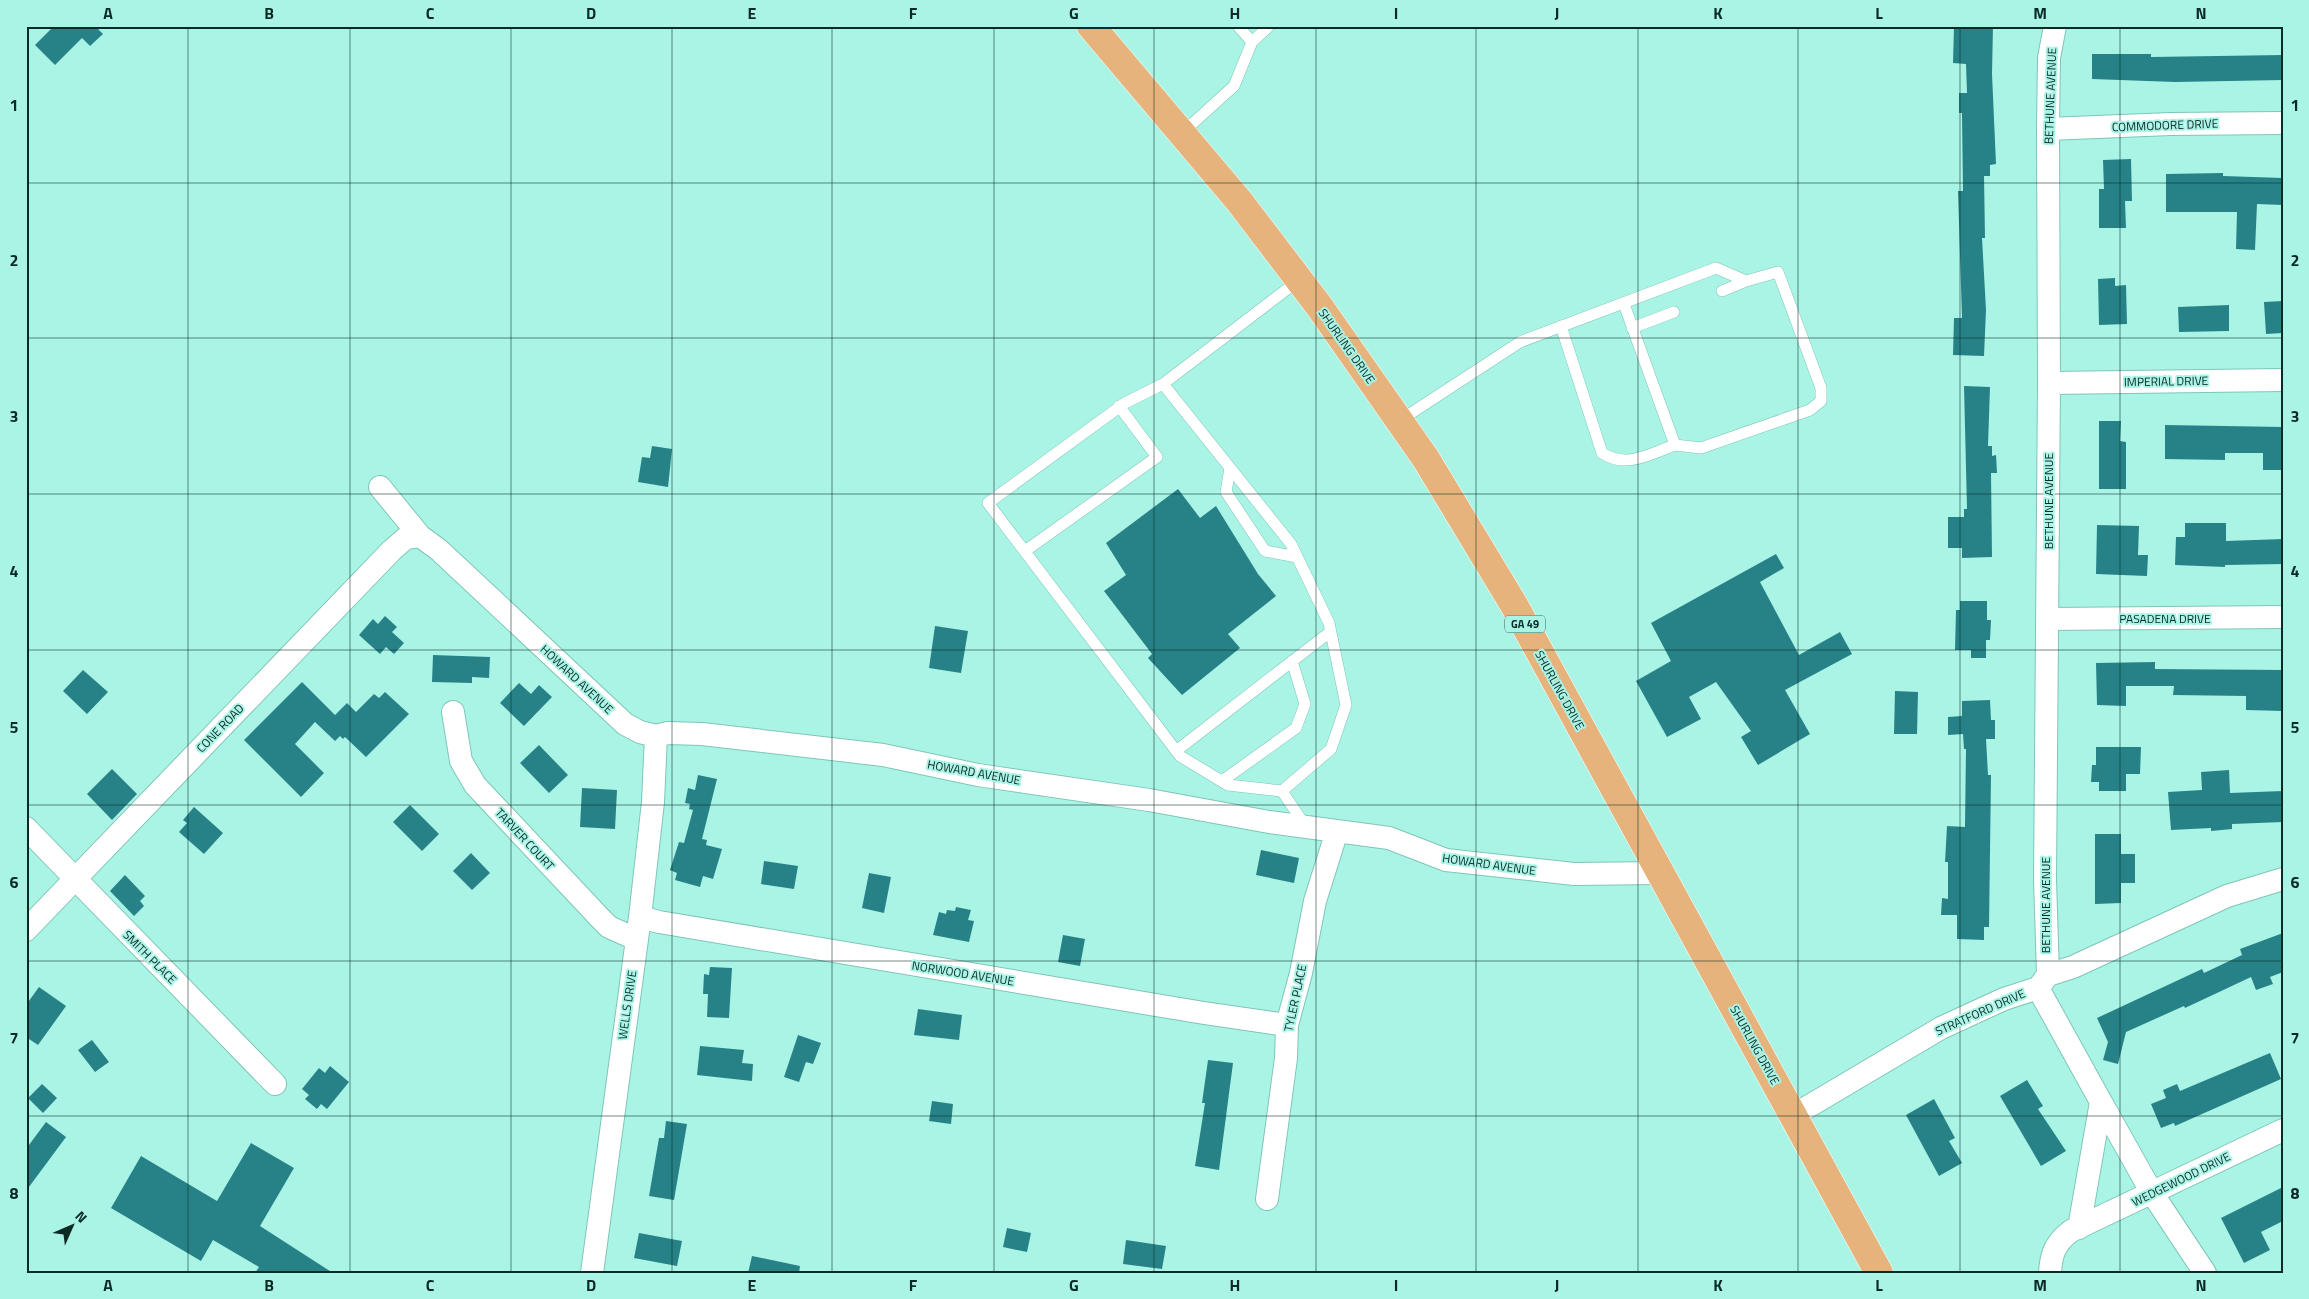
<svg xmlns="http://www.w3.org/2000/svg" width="2309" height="1299" font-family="'Titillium Web',sans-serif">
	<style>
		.building { fill: #278288 }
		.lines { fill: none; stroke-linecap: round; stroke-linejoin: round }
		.lane-casing { stroke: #7ec6b8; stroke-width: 12 }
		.street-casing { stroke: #7ec6b8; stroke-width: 24 }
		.primary-casing { stroke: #fff; stroke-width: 29 }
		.lane { stroke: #fff; stroke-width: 11 }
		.street { stroke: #fff; stroke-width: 22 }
		.primary { stroke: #e6b37d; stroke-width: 28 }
		.grid { fill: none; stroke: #0a2a25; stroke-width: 1; stroke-opacity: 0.55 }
		.labels { text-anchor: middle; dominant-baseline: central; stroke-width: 4; stroke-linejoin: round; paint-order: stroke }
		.shield { fill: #aaf4e6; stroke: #3a675f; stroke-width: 1 }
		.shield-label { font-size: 11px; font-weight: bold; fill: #0a2a25 }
		.street-label { font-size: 12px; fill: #0a2a25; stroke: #aaf4e6 }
		.neatline { fill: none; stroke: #0a2a25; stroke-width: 2 }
		.grid-label { font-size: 16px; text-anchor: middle; font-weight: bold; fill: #0a2a25 }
	</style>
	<rect width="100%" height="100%" fill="#aaf4e6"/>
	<!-- building -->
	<path class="building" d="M54,26H95L103,34L90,46L82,38L55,65L35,45Z
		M1954,26H1993L1992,74L1996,164L1990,165V176H1984L1985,238H1982L1986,310L1984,356L1953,355L1954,318H1962L1958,191H1963L1962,113H1959V93H1967L1966,64L1953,63Z
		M2092,54H2151V57L2283,55V80L2175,82L2092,79Z
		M2131,159L2132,201H2125L2126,228H2099V189H2104L2103,160Z
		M2223,173V176L2283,178V205L2257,204L2255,250L2236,249L2237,212H2166V174Z
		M2115,278V286L2126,285L2127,324L2099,325L2098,279Z
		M2283,301V333L2266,334L2264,302Z
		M2229,305V331L2179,332L2178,307Z
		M1964,386L1990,387L1988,446H1992V456L1996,455L1997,473H1991L1992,557L1962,558V548H1948V517H1964V509H1967Z
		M2099,421H2121L2120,441L2126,442V489H2099Z
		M2165,425L2283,427L2281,470H2263V453H2225V460L2165,459Z
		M652,446L672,449L668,487L638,482L642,457L650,458Z
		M1178,489L1200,518L1216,506L1258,574L1276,596L1228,634L1240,648L1182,695L1148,658L1152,654L1104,591L1126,575L1106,543Z
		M2185,523H2226V541L2283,539V564L2225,565V567L2175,565L2176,537H2185Z
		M2097,525L2139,526L2138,555H2148L2147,576L2096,574Z
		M1776,554L1784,568L1760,582L1799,655L1840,632L1852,654L1785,690L1810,734L1758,765L1741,737L1751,731L1716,682L1689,697L1701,719L1667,737L1636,681L1671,661L1651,623Z
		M1960,601H1987V620H1991L1990,640H1986V658H1971V650H1955L1956,610H1960Z
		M385,616L397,627L392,632L404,643L394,654L386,647L380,654L359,635L373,619L378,624Z
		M935,626L968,631L961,673L929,668Z
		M433,655L490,657L489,678L472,677V683L432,682Z
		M2155,662V669L2283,670V711L2246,710V696L2173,695L2174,686H2126V706L2097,705L2096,663Z
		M83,670L108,692L87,714L63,691Z
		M302,682L335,715L347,703L356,712L374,694L379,698L385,692L409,714L366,757L345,737L343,739L340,736L335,741L315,722L295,744L324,773L301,797L244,740Z
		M519,683L531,694L539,685L552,697L524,726L500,703Z
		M1895,691L1918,692L1917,734H1894Z
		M1990,700L1991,720H1995V739H1986L1988,775H1991L1989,927H1984V940L1957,939V915H1941L1942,898L1948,899V862H1945L1947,826L1965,827L1966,749H1964L1963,734L1948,735V717L1962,716V701Z
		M539,745L568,775L549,793L520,763Z
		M2096,747H2141L2140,774H2126V791H2099V782H2091L2092,765H2096Z
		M112,769L137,794L112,820L87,794Z
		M2229,770L2230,793L2283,791V822L2232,824V829L2211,831V828L2171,830L2168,792L2202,790L2201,772Z
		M698,775L717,779L702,839L707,840L706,845L722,849L713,879L703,876L700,887L675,880L677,873L670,870L679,842L684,843L693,810L689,809L690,804L685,803L688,788L695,790Z
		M582,788L617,790L615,829L580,827Z
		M410,805L439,834L422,851L393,822Z
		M194,807L223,833L204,854L179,832L187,823L183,820Z
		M2095,834H2121V854H2135V883H2121V903L2095,904Z
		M1261,850L1299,858L1294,883L1256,875Z
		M471,853L490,873L472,890L453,871Z
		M764,861L798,866L794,889L761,884Z
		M869,873L891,877L884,913L862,908Z
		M125,875L145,896L140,901L144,906L134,916L110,891Z
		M956,907L971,910L968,920L974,921L969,942L933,935L939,912L946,914L947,910L955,911Z
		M2283,933V972L2270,977L2273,984L2256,990L2251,977L2185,1008L2184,1006L2126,1032L2118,1064L2103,1060L2108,1042L2097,1018L2202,969L2204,973L2242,955L2240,949Z
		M1063,935L1085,939L1080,966L1058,962Z
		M710,967L732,968L729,1018L707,1017L708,994H703L704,974L709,975Z
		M39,987L66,1006L38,1045L26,1037V1005Z
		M918,1009L962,1015L959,1040L914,1035Z
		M798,1035L821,1043L813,1064L806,1062L799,1082L784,1077Z
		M92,1040L109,1062L95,1072L78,1050Z
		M700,1046L744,1050L742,1063L753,1064L752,1081L697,1075Z
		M2270,1053L2281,1079L2175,1126L2174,1123L2161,1128L2151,1104L2166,1098L2163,1090L2177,1084L2180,1091Z
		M1208,1060L1233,1063L1219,1170L1195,1166L1205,1103H1202Z
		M330,1066L349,1082L327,1109L321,1104L317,1109L305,1099L309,1095L302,1089L319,1068L325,1073Z
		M2027,1080L2043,1106L2038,1109L2066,1151L2041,1166L2000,1096Z
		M42,1084L57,1098L43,1113L28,1098Z
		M1934,1099L1955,1138L1949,1141L1962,1163L1939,1176L1906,1115Z
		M932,1101L953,1104L951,1124L929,1121Z
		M666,1121L687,1124L674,1200L649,1196L659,1138H664Z
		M46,1122L66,1137L26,1191V1149Z
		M251,1143L294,1168L260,1226L333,1273H255L259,1267L213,1240L201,1261L111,1208L141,1156L217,1201Z
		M2283,1187V1221L2261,1232L2270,1250L2244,1263L2221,1218Z
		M1007,1228L1031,1233L1027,1252L1003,1247Z
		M639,1233L682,1241L677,1266L634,1258Z
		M1126,1240L1166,1246L1162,1269L1123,1264Z
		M752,1256L800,1266L799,1273H748Z"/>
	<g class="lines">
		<!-- lane casing -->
		<g class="lane-casing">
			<path id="lane" d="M1252,42L1269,26
				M1182,133L1234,86L1252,42L1238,26
				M1722,291L1746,281
				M1561,326L1602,453C1627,469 1649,454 1675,445
				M1632,328L1674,312
				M1163,384L1291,544L1329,623L1346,705L1331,749L1282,791L1228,785L1180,756L988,503L1125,403L1163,384L1299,280
				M1399,421L1520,342L1716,268L1746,281L1778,272L1821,388V401L1810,410L1701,448L1675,445L1624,304
				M1230,468L1226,492L1265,551L1297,557
				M1025,551L1157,457L1119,406
				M1176,751L1330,632
				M1222,781L1296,728L1305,704L1292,661
				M1282,791L1306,827"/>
		</g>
		<!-- street casing -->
		<g class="street-casing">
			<path id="street" d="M2048,129L2170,124L2283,123
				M2049,383L2283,380
				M380,487L420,536L439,550L625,724L640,732L656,736L668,733L702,734L883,755L978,775L1149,800L1269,822L1389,838L1446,860L1574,874L1660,873
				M2047,619L2283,617
				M453,712L461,761L475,785L600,918L609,927L636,939
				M26,828L275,1084
				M640,917L659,922L1204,1013L1287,1025
				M26,930L392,550L406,538L420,536
				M2048,975L2045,880L2049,383L2048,129L2049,58L2055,26
				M2038,988L2101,1102L2079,1228
				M2101,1102L2152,1193L2205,1273
				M1794,1115L1941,1028L2004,999L2038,988L2048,975L2073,967L2227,896L2283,879
				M1267,1199L1286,1058L1287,1025L1301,973L1315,901L1337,831
				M592,1273L640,917L653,802L656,736
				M2050,1273C2051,1254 2055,1243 2071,1231L2283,1130"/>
		</g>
		<!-- primary casing -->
		<g class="primary-casing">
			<path id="primary" d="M1091,26L1239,201L1319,306L1426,459L1514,605L1879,1273"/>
		</g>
		<!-- lane -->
		<use href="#lane" class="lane"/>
		<!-- street -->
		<use href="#street" class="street"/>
		<!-- primary -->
		<use href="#primary" class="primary"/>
	</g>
	<!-- grid -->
	<path class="grid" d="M188,26V1273M350,26V1273M511,26V1273M672,26V1273M832,26V1273M994,26V1273M1154,26V1273M1316,26V1273M1476,26V1273M1638,26V1273M1798,26V1273M1960,26V1273M2120,26V1273M26,183H2283M26,338H2283M26,494H2283M26,650H2283M26,805H2283M26,961H2283M26,1116H2283"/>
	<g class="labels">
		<!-- shield labels -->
		<rect class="shield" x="1505" y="615.5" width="40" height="17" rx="4"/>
		<g class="shield-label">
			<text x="1525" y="624">GA 49</text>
		</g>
		<!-- street labels -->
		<g class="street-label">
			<text transform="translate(2050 96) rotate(-88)">BETHUNE AVENUE</text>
			<text transform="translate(2165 125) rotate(-2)">COMMODORE DRIVE</text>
			<text transform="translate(1347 346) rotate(55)">SHURLING DRIVE</text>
			<text transform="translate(2166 381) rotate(-1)">IMPERIAL DRIVE</text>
			<text transform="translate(2048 501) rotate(-90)">BETHUNE AVENUE</text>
			<text x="2165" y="618">PASADENA DRIVE</text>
			<text transform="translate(577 679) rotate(43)">HOWARD AVENUE</text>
			<text transform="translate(1560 690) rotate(61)">SHURLING DRIVE</text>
			<text transform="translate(220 728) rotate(-46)">CONE ROAD</text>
			<text transform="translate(974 772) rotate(10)">HOWARD AVENUE</text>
			<text transform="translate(525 839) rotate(47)">TARVER COURT</text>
			<text transform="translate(1489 864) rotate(8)">HOWARD AVENUE</text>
			<text transform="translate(2045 905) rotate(-90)">BETHUNE AVENUE</text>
			<text transform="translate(150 957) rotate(45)">SMITH PLACE</text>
			<text transform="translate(963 973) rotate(9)">NORWOOD AVENUE</text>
			<text transform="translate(1295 998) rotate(-78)">TYLER PLACE</text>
			<text transform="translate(627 1005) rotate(-82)">WELLS DRIVE</text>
			<text transform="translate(1980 1012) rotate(-24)">STRATFORD DRIVE</text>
			<text transform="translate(1755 1045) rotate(61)">SHURLING DRIVE</text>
			<text transform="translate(2181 1179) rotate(-26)">WEDGEWOOD DRIVE</text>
		</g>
	</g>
	<!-- border -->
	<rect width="2309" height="1299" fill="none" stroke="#aaf4e6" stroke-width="55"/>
	<!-- north arrow -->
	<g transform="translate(72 1226) rotate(45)" stroke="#aaf4e6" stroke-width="4" paint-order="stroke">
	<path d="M0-4L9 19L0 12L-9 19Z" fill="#0a2a25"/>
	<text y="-8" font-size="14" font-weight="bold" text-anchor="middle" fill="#0a2a25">N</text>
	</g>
	<rect x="28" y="28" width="2254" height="1244" class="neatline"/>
	<g class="grid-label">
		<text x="108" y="19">A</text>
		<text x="269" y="19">B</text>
		<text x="430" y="19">C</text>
		<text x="591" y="19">D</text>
		<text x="752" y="19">E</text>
		<text x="913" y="19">F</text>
		<text x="1074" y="19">G</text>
		<text x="1235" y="19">H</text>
		<text x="1396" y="19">I</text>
		<text x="1557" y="19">J</text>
		<text x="1718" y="19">K</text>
		<text x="1879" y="19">L</text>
		<text x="2040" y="19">M</text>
		<text x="2201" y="19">N</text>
		<text x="14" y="111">1</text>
		<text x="2295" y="111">1</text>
		<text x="14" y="266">2</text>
		<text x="2295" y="266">2</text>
		<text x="14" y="422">3</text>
		<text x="2295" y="422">3</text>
		<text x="14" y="577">4</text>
		<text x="2295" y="577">4</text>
		<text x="14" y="733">5</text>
		<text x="2295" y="733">5</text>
		<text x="14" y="888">6</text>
		<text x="2295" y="888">6</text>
		<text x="14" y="1044">7</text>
		<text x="2295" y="1044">7</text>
		<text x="14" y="1199">8</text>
		<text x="2295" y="1199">8</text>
		<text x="108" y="1291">A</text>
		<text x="269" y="1291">B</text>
		<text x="430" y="1291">C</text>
		<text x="591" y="1291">D</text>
		<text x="752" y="1291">E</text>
		<text x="913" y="1291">F</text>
		<text x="1074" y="1291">G</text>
		<text x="1235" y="1291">H</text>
		<text x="1396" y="1291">I</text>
		<text x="1557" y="1291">J</text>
		<text x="1718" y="1291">K</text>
		<text x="1879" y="1291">L</text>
		<text x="2040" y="1291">M</text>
		<text x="2201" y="1291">N</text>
	</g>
</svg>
